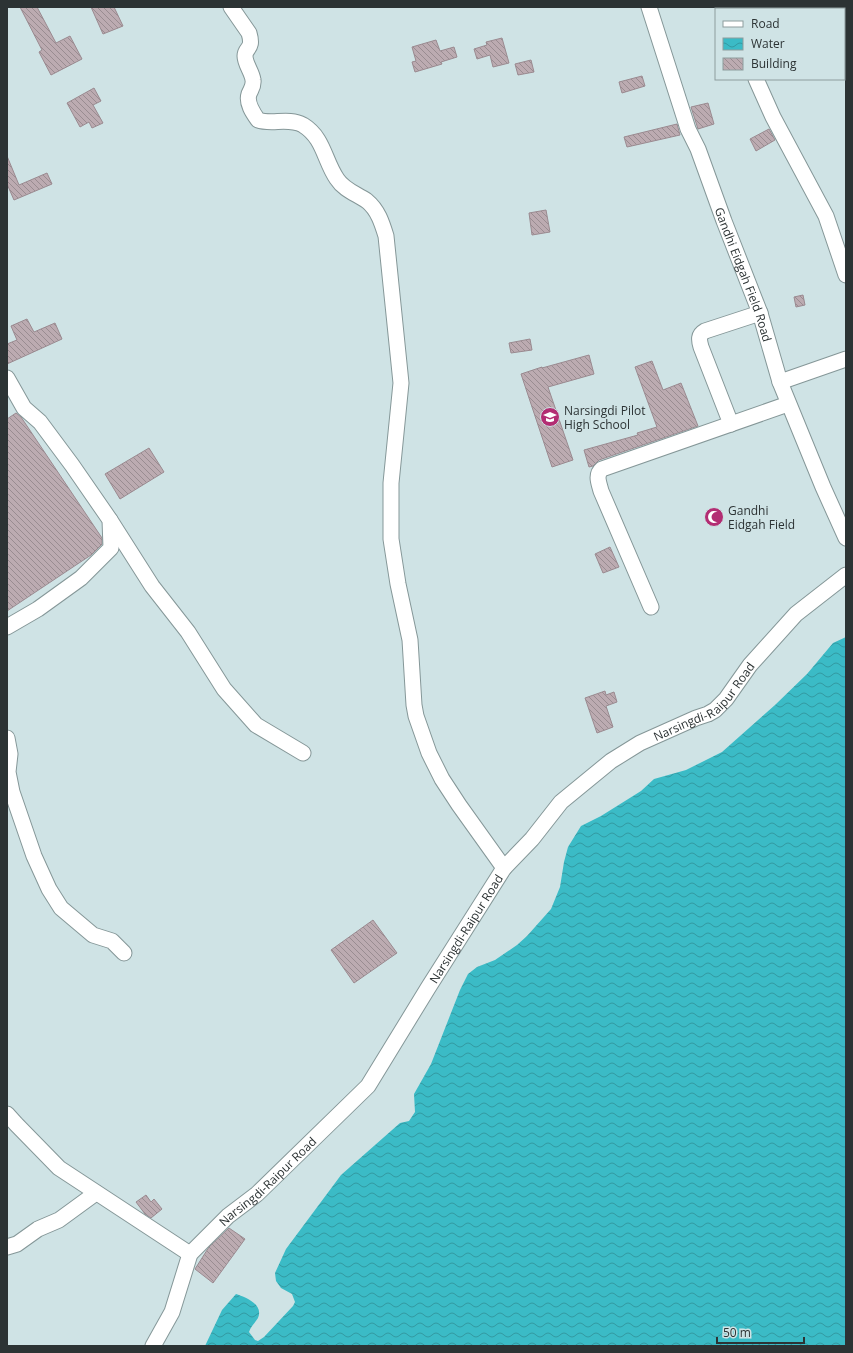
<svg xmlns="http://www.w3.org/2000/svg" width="853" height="1353" font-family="'Open Sans',sans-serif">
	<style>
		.water { fill: url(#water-waves) }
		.building { fill: url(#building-back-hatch); stroke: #9a8a90 }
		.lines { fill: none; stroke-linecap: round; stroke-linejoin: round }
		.minor-casing { stroke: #859798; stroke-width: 17 }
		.minor { stroke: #fff; stroke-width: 15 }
		.labels { text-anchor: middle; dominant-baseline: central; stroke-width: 3.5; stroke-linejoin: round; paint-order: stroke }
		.street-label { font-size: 12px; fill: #2c3334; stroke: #cfe3e5 }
		.poi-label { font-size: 12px; fill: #2c3334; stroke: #cfe3e5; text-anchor: start }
	</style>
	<defs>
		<pattern id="water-waves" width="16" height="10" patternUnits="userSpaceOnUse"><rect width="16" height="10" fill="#3bbbc6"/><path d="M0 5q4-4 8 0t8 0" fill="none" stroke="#3299a2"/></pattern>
		<pattern id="building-back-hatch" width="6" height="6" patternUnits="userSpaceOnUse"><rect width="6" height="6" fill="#bcabb1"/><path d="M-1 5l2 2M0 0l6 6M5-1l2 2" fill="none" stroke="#998c91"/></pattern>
	</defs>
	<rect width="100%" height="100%" fill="#cfe3e5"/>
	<!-- water -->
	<path class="water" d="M846,637V1346H205L222,1310L236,1294C245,1297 264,1304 258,1318C255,1323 251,1326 249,1332L255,1340L258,1341L264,1337L293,1306L295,1302L292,1294L281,1288L276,1281L275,1273L286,1249L341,1175L400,1123L409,1121L415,1112L414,1094L431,1064L460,990L468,974L477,967L495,960L517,945L527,936L551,909L560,887L564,862L568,847L581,826L601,816L641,791L654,779L686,770L722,752L775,705L807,674L833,643Z"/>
	<!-- building -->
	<path class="building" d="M20,7H37L56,43L70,36L82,59L51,75L39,52L42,50Z
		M91,7H114L123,26L103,34Z
		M502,38L509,63L493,67L490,55L477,59L474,49L487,45L486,42Z
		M436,40L440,51L454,47L457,57L441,62L442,64L415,72L412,62L416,61L412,47Z
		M531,60L534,72L518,75L515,64Z
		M642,76L645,86L622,93L619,82Z
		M94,88L101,101L93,105L103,123L92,128L89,122L80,127L67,103Z
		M708,103L714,124L698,129L691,107Z
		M677,124L680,135L627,147L624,137Z
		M769,129L775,140L756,151L750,139Z
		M7,156L19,185L47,173L52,184L14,200L7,184Z
		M546,210L550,232L532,235L529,213Z
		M803,295L805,305L796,307L794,297Z
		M27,319L34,332L55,323L62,339L7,364V344L17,340L11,326Z
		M530,339L532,350L511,353L509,343Z
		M589,355L594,374L548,387L573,460L552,467L521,374L542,367V368Z
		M652,361L663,390L681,383L698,426L599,460L593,466L589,467L584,450L638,435L637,433L657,427L635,367Z
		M16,413L21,417L102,538V544L91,555L7,611V419Z
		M149,448L164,472L120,499L105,474Z
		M610,547L619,567L603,573L595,554Z
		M605,691L606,695L614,692L617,702L606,706L613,727L597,733L585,698Z
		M373,920L397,953L354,983L331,950Z
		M146,1195L151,1202L154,1199L162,1209L151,1218L145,1214L136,1202Z
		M229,1228L245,1239L213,1283L195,1269L209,1247Z"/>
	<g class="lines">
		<!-- minor casing -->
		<g class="minor-casing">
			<g id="minor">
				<path d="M231,7L249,33C254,50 245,47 245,56C245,64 252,72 253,80C254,86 251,89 249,94C246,103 253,113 258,120C272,125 288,117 303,125C324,138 324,160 337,179C344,190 357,194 367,201C378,210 382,223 386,236L401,383L391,483V539L398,584L410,640L414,705L416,716L429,753L442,779L459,805L504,868"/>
				<path id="s1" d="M649,7L688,129L698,149L724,221L760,313L780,382L823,487L846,538"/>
				<path d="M746,7V9"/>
				<path d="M756,79L773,117L826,216L846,275"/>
				<path d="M7,378L24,408L40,422L72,465L110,520L111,548L81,578L38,609L7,627"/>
				<path d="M780,382L846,359"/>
				<path d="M731,424L701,347C699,340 698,335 705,331L760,313"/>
				<path d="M110,520L152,586L188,632L224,689L256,725L303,753"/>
				<path d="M651,607L601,491C599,483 595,475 602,469L788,404"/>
				<path d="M7,738L10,754L8,772L12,792L34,856L49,889L61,908L93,935L112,941L124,953"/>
				<path d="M7,1114L16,1124L59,1168L190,1254"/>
				<path d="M7,1247L17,1244L38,1229L59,1220L96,1193"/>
				<path id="s2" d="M153,1346L172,1312L190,1254L228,1216L257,1194L368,1086L428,988L504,868L532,839L561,802L611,761L640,743L696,718L708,714L715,710L726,699L750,665L796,614L846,575"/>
			</g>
		</g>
		<!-- minor -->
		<use href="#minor" class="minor"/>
	</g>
	<!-- icons -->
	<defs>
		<g id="school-disc" transform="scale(1)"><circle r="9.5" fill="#b32d73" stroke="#cfe3e5"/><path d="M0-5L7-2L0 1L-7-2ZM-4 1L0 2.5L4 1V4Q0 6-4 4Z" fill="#fff"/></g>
		<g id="mosque-disc" transform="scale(1)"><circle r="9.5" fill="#b32d73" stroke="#cfe3e5"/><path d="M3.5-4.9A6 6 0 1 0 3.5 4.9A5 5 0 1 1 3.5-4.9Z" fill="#fff"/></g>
	</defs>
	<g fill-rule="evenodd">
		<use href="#school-disc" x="550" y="417"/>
		<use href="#mosque-disc" x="714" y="517"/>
	</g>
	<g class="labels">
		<!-- street labels -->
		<g class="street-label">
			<text stroke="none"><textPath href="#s1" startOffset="284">Gandhi Eidgah Field Road</textPath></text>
			<text stroke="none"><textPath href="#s2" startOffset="866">Narsingdi-Raipur Road</textPath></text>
			<text stroke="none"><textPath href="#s2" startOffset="530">Narsingdi-Raipur Road</textPath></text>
			<text stroke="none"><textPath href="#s2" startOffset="206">Narsingdi-Raipur Road</textPath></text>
		</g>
		<!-- poi labels -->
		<g class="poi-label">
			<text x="564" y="410">Narsingdi Pilot<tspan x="564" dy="14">High School</tspan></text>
			<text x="728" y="510">Gandhi<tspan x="728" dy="14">Eidgah Field</tspan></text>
		</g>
	</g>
	<!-- border -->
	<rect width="853" height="1353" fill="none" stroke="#2c3334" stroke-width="16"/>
	<!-- legend -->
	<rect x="715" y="8" width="130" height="72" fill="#cfe3e5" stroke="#8e9d9e"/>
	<rect x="723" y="21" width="20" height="6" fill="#ffffff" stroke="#8e9d9e"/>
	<text x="751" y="28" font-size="12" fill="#2c3334">Road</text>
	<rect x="723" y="38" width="20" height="12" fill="url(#water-waves)" stroke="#8e9d9e"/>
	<text x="751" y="48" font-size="12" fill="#2c3334">Water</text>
	<rect x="723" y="58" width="20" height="12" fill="url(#building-back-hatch)" stroke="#8e9d9e"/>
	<text x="751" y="68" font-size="12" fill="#2c3334">Building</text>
	<!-- scale -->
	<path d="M717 1337v6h87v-6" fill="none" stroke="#2c3334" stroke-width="2"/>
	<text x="723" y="1337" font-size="12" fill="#2c3334" stroke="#cfe3e5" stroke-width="3" paint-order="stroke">50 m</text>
</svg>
